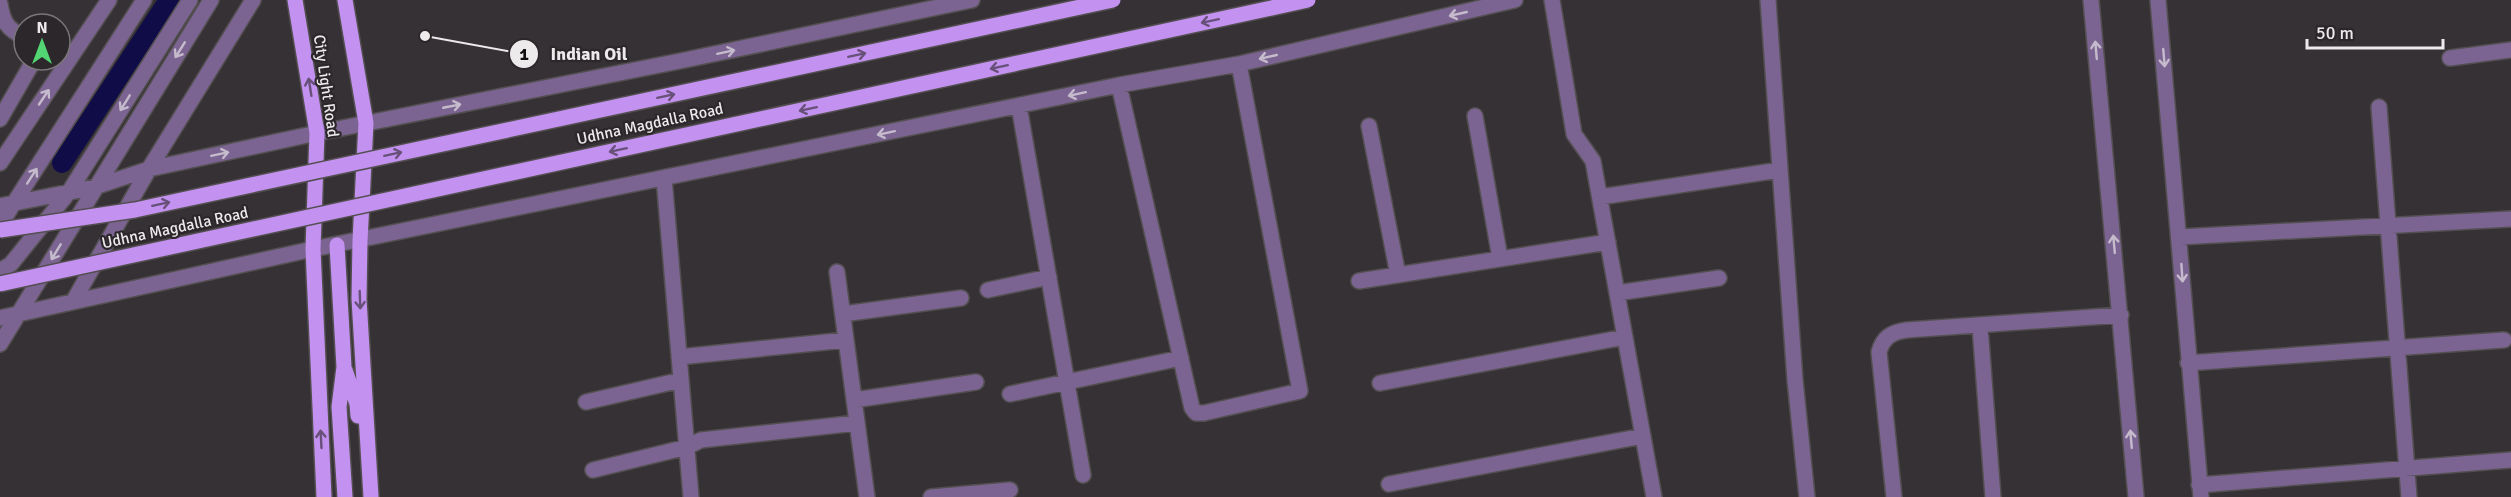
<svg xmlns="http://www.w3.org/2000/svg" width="2511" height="497" font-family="Signika,sans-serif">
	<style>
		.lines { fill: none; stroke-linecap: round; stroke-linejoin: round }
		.canal { stroke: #0f0c48; stroke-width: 20 }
		.minor-casing { stroke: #534f51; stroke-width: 18 }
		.major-casing { stroke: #534f51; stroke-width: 18 }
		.minor { stroke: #7b6491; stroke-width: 15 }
		.major { stroke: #c391ef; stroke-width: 15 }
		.major-bridge-casing { stroke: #534f51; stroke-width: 18; stroke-linecap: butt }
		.major-bridge { stroke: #c391ef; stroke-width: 15 }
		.oneway { stroke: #c5bbcc }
		.oneway2 { stroke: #685179 }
		.labels { text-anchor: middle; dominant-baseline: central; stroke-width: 4.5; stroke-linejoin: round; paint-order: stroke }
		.street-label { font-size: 16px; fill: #edeaec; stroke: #2c272a }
		.leader { fill: none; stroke: #edeaec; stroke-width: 2 }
		.callout-dot { fill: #edeaec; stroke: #2c272a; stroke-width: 2 }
		.mark-label { font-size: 18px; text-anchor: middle; font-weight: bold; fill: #111 }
		.callout-label { font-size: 18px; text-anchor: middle; font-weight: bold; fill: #edeaec; stroke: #2c272a; stroke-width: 4.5; stroke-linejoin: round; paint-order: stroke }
	</style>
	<rect width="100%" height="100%" fill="#363134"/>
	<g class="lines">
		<!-- canal -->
		<path class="canal" d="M62,163L169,0"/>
		<!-- minor casing -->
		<g class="minor-casing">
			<path id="minor" d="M1552,0L1574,134L1593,161L1654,497
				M1768,0L1795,380L1807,497
				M2091,0L2136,497
				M2158,0L2201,497
				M0,4C3,22 7,29 24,37
				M2450,58L2511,50
				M1119,85L1192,408L1196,413H1204L1300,391L1239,64
				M1019,106L1083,475
				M2379,107L2409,497
				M1475,116L1500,258
				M0,119L34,60
				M1369,126L1398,275
				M0,163L109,0
				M664,178L691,497
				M1600,197L1780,170
				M0,206L95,187L149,169L317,133L680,61L972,0
				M0,225L144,0
				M2180,237L2510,219
				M0,271L11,264L69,192L190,0
				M837,272L867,497
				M1359,281L1608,242
				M988,290L1049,277
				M1617,293L1719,278
				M74,300L149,169L253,0
				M843,314L961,298
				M0,318L313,249L1119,85L1239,64L1515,0
				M1980,327L1993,497
				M0,344L211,0
				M679,357L846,340
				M2188,363L2504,340
				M1380,383L1625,337
				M1010,394L1181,358
				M854,400L976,382
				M586,402L681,380
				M593,470L687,447L701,440L857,423
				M1389,484L1643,436
				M2199,485L2511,460
				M931,497L1010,490
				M1894,497L1879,352C1883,337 1892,332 1907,330L2121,315"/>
		</g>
		<!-- major casing -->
		<g class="major-casing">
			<path id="major" d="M295,0L317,133L313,249L324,497
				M345,0L366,123L360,241L359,299L371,497
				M337,245L344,367L339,407L345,497
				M345,370L357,404L358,416"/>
		</g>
		<!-- minor -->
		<use href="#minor" class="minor"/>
		<!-- major -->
		<use href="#major" class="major"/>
		<!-- major-bridge casing -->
		<g class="major-bridge-casing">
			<path id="major-bridge" d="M0,230L135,210L1113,0
				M0,284L1308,0"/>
		</g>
		<!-- major-bridge -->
		<use href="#major-bridge" class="major-bridge"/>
	</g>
	<!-- one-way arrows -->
	<defs><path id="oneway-shaft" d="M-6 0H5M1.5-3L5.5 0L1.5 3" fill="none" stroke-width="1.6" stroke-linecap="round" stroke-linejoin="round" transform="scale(1.5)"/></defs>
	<g class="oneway">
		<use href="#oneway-shaft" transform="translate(1458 14) rotate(167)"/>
		<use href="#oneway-shaft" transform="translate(180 50) rotate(122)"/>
		<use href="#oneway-shaft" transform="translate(2096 50) rotate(-95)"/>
		<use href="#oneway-shaft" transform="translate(726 52) rotate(-12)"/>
		<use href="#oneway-shaft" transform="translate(1268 57) rotate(167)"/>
		<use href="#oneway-shaft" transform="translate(2164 58) rotate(85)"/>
		<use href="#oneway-shaft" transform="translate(1077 94) rotate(168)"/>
		<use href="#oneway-shaft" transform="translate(44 97) rotate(-56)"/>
		<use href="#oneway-shaft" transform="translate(125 103) rotate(122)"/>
		<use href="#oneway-shaft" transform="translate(452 106) rotate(-11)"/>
		<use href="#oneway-shaft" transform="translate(886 133) rotate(168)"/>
		<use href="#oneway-shaft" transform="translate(220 154) rotate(-12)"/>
		<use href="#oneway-shaft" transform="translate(32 176) rotate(-57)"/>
		<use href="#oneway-shaft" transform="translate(2114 244) rotate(-95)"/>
		<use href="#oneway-shaft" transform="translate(56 252) rotate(121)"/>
		<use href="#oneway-shaft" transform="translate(2182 273) rotate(86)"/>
		<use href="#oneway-shaft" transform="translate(2131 439) rotate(-95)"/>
	</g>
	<g class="oneway2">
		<use href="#oneway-shaft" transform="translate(1210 21) rotate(168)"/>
		<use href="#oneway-shaft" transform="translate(857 55) rotate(-12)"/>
		<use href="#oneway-shaft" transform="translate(999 67) rotate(168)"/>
		<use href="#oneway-shaft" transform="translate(310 87) rotate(-99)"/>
		<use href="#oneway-shaft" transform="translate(666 96) rotate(-12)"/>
		<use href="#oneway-shaft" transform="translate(808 109) rotate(168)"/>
		<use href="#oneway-shaft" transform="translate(618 150) rotate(168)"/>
		<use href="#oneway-shaft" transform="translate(393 154) rotate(-12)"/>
		<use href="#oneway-shaft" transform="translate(161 204) rotate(-12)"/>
		<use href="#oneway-shaft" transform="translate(360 300) rotate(88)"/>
		<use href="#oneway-shaft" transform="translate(321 439) rotate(-93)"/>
	</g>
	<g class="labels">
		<!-- street labels -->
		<g class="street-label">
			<text transform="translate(326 86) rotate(82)">City Light Road</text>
			<text transform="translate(650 124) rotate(-12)">Udhna Magdalla Road</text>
			<text transform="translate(175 228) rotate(-12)">Udhna Magdalla Road</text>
		</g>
	</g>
	<!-- callouts -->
	<path class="leader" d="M425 36L524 54"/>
	<g class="callout-dot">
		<circle cx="425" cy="36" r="6"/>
		<circle cx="524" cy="54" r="15"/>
	</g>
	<g class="mark-label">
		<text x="524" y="60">1</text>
	</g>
	<g class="callout-label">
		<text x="589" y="60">Indian Oil</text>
	</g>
	<!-- north arrow -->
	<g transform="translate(42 42)"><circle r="28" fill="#2c272a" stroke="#797578" stroke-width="1.5"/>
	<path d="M0-4.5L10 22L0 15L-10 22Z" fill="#52d673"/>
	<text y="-9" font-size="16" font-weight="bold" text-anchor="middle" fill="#edeaec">N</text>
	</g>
	<!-- scale -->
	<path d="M2307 39v9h136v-9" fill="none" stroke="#edeaec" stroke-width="3"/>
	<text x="2316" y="39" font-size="18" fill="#edeaec" stroke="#2c272a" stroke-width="4.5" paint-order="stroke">50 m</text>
</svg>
